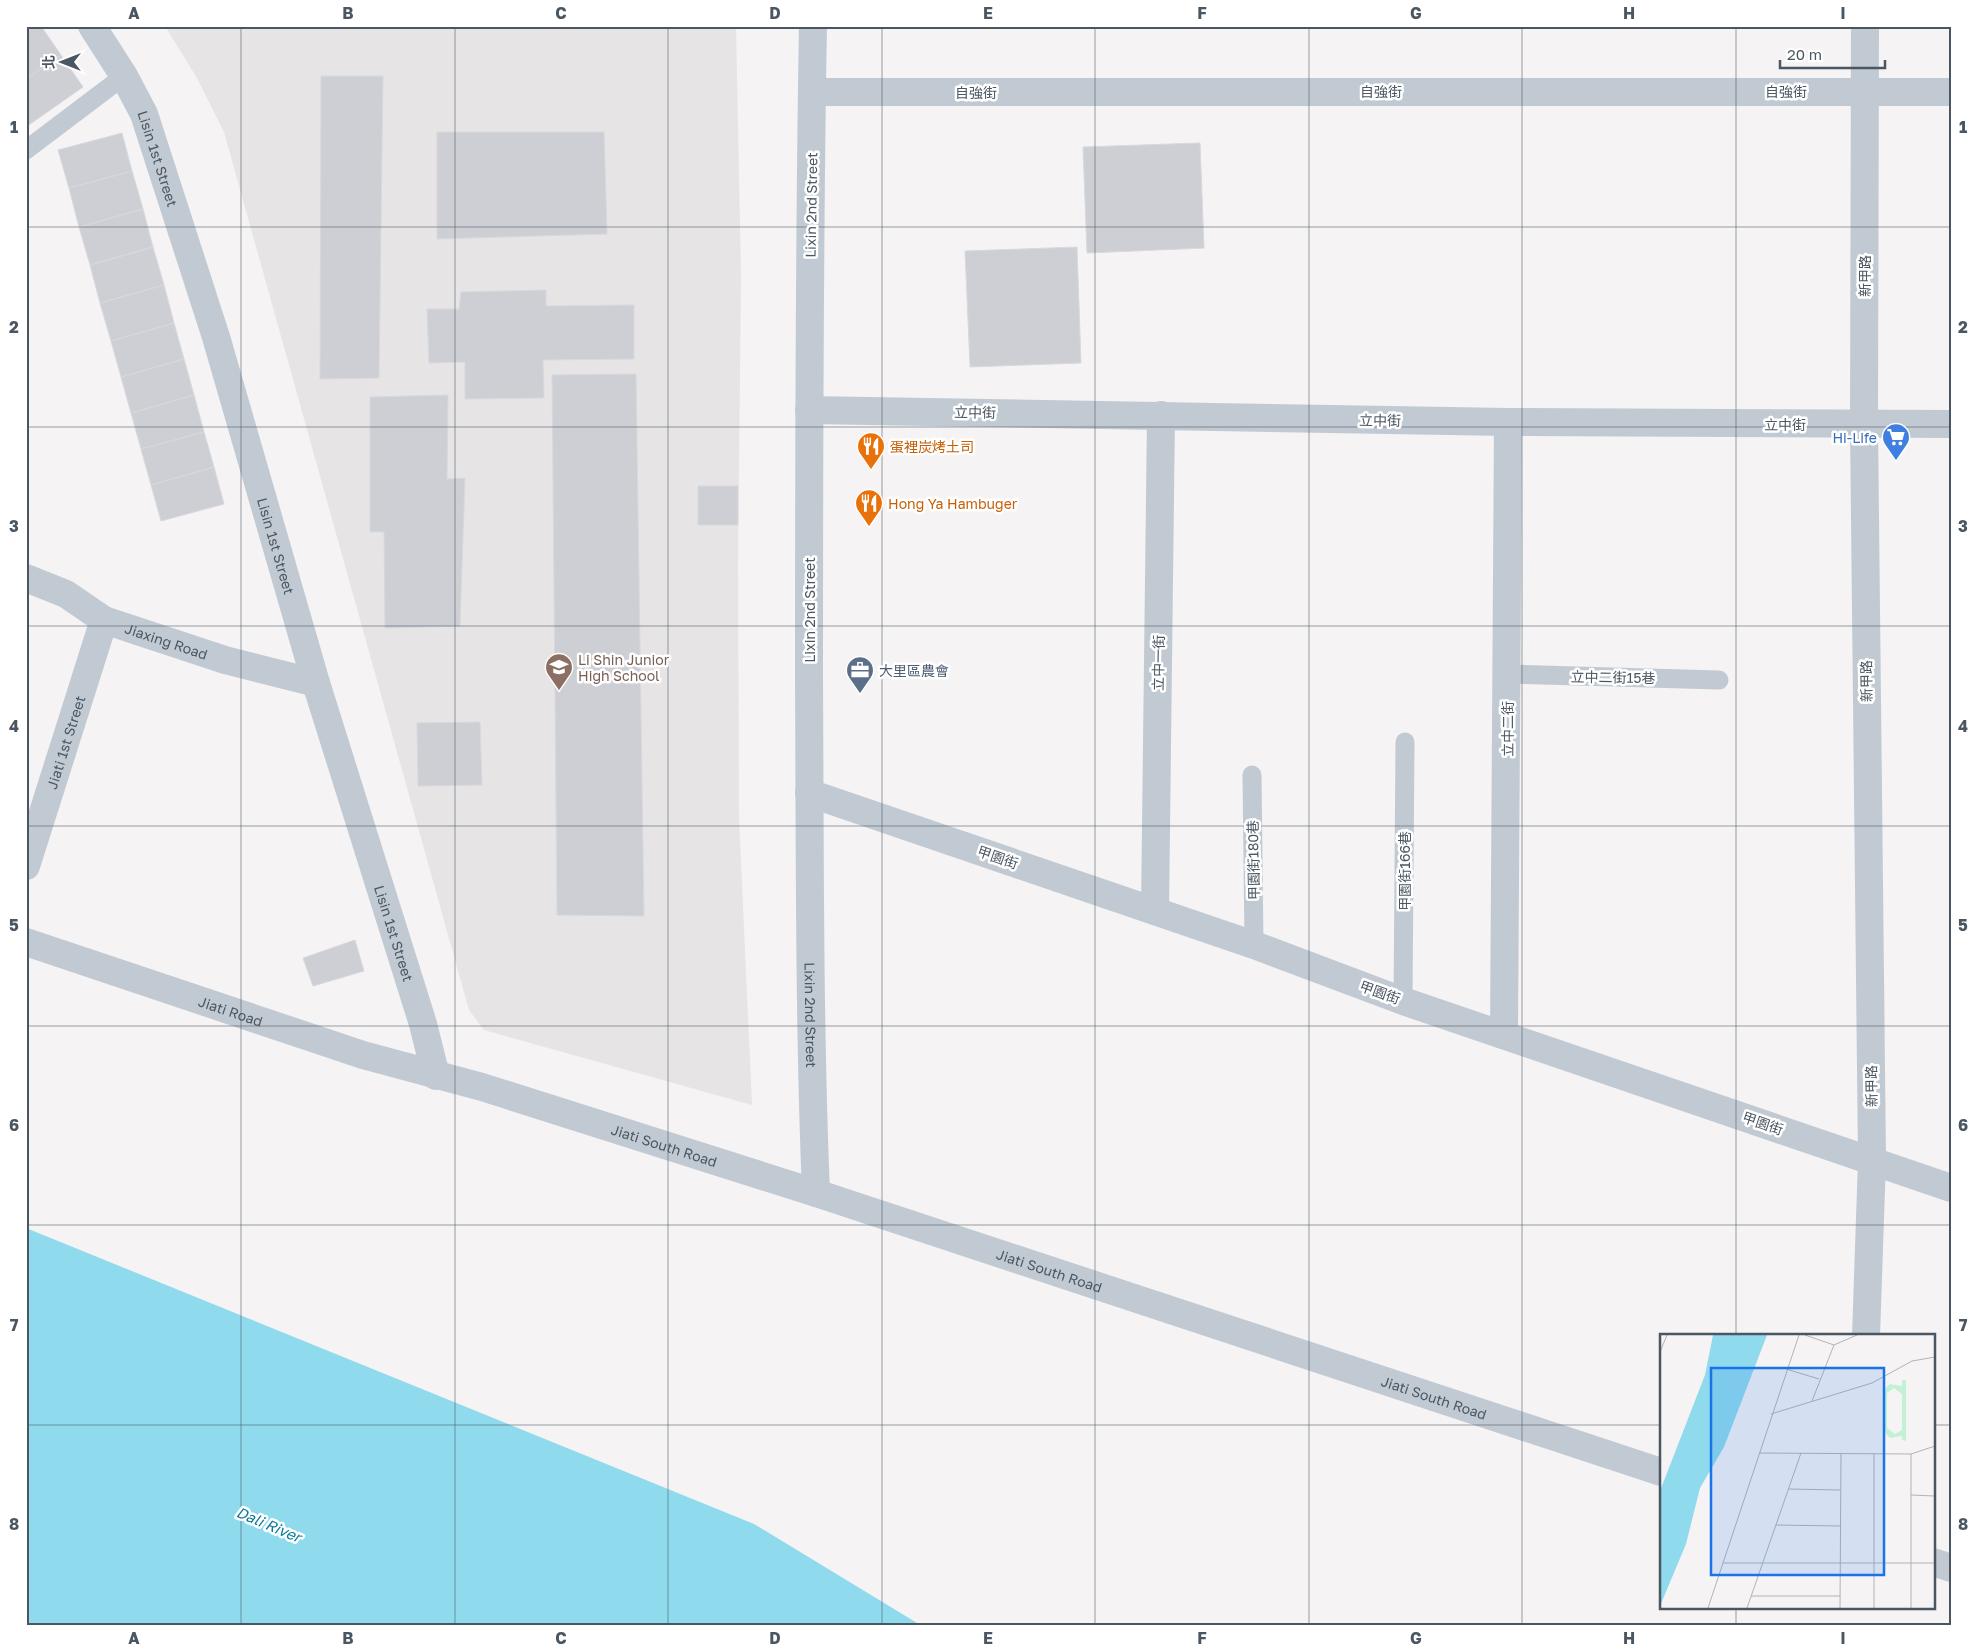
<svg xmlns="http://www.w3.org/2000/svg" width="1977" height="1652" font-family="'Golos Text','Noto Sans TC',sans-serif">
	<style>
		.education { fill: #e6e4e5 }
		.water { fill: #90daee }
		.building { fill: #cdcfd5; stroke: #d7d9de }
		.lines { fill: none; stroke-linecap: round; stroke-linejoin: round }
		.lane { stroke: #c1cad2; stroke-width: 19 }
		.street { stroke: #c1cad2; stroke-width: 28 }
		.grid { fill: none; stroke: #4a5661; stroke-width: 1; stroke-opacity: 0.55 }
		.labels { text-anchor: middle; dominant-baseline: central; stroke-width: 5; stroke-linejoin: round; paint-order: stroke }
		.street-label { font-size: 14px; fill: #4a5661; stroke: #fff }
		.shop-label { font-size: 14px; fill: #366cbe; stroke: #fff; text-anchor: end }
		.food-label { font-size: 14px; fill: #c56008; stroke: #fff; text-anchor: start }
		.education-label { font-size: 14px; fill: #785e54; stroke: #fff; text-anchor: start }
		.service-label { font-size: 14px; fill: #4e5e75; stroke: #fff; text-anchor: start }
		.water-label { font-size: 15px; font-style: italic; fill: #0c7c9b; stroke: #fff }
		.inset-road { fill: none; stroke: #b1b4b9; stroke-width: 1 }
		.view { fill: #1a73e8; fill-opacity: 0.15; stroke: #1a73e8; stroke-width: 2.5 }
		.inset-edge { fill: none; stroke: #4a5661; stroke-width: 2.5 }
		.neatline { fill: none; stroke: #4a5661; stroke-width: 2 }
		.grid-label { font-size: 16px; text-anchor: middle; font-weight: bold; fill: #4a5661 }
	</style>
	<rect width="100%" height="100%" fill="#f5f3f3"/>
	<!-- education -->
	<path class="education" d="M165,26H736L741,275L738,565L739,818L752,1105L484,1030L469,1010L224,132L197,78Z"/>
	<!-- water -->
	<path class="water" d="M26,1228L754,1524L922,1626H26Z"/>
	<!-- building -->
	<path class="building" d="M34,26H41L61,55L26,79V32Z
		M61,55L83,87L26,127V79Z
		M321,76H383L379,378L320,379Z
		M437,132H604L607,234L437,239Z
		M122,133L132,171L69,188L58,150Z
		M1200,143L1204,248L1087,253L1083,147Z
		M132,171L143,209L79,227L69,188Z
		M143,209L153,247L90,265L79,227Z
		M153,247L164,285L100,303L90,265Z
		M1077,247L1081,363L970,367L965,251Z
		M164,285L174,323L111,341L100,303Z
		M546,290V306L634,305V359L543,360L544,398L465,399V362L429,363L427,309H459L461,292Z
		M174,323L184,359L121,377L111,341Z
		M184,359L194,395L131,413L121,377Z
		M636,374L644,916L557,915L552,375Z
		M194,395L204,432L141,449L131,413Z
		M448,395L447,479L465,478L460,626L385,628L384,532H370V397Z
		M204,432L214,467L151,485L141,449Z
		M214,467L224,504L161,521L151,485Z
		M698,486H738V525H698Z
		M480,722L482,785L418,786L417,723Z
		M355,940L364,971L313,986L303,958Z"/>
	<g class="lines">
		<!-- lane -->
		<path class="lane" d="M26,150L124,76
			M1507,674L1719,680
			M1252,775L1254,945
			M1403,1001L1405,742"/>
		<!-- street -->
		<g class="street">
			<path id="s1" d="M92,26L124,76L144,114L216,337L316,683L423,1024L436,1076"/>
			<path id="s2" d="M813,26C809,243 809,460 809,677C810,849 809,1022 816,1193"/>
			<path d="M1865,26L1864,425L1872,1160L1866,1336"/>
			<path d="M812,92H1951"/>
			<path d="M809,410L1508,422L1951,424"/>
			<path id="s3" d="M26,578L66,594L104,620L225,660L316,683"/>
			<path d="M809,793L1254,945L1403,1001L1951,1188"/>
			<path id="s4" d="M26,866L104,620"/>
			<path d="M1155,911L1161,415"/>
			<path id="s5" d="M26,942L363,1055L482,1087L816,1193L1661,1472"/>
			<path d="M1504,1035L1508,422"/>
			<path d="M1933,1562L1951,1568"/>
		</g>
	</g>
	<!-- grid -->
	<path class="grid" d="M241,26V1626M455,26V1626M668,26V1626M882,26V1626M1095,26V1626M1309,26V1626M1522,26V1626M1736,26V1336M26,227H1951M26,427H1951M26,626H1951M26,826H1951M26,1026H1951M26,1225H1951M26,1425H1661M1933,1425H1951M1736,1608V1626"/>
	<!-- icons -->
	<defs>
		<g id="supermarket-pin" transform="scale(1.4375)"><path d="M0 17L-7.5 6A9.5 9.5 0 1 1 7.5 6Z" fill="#3f7fe0" stroke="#fff"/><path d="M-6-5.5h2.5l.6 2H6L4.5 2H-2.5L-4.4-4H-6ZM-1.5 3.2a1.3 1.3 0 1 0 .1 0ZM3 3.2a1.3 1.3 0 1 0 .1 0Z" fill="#fff"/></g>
		<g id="restaurant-pin" transform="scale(1.4375)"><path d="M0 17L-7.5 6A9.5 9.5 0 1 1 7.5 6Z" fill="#e8710a" stroke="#fff"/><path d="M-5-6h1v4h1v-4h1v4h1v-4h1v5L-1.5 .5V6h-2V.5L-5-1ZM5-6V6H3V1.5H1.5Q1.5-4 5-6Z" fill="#fff"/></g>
		<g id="school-pin" transform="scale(1.4375)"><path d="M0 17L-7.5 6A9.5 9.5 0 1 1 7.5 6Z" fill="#8d6e63" stroke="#fff"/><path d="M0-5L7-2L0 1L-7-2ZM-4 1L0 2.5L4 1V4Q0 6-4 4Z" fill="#fff"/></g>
		<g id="office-pin" transform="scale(1.4375)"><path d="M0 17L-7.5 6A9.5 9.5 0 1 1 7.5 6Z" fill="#5c6f8a" stroke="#fff"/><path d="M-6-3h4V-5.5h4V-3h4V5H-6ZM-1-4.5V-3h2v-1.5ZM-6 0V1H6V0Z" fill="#fff"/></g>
	</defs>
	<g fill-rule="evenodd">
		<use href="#supermarket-pin" x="1896" y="437"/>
		<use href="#restaurant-pin" x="871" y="446"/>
		<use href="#restaurant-pin" x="869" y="503"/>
		<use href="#school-pin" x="559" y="667"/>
		<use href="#office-pin" x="860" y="670"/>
	</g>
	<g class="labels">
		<!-- street labels -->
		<g class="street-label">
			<text x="1381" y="91">自強街</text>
			<text x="1786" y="91">自強街</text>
			<text x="976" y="92">自強街</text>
			<text stroke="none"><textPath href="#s1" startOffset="149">Lisin 1st Street</textPath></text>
			<text transform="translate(811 205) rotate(-89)">Lixin 2nd Street</text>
			<text transform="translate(1864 276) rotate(-90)">新甲路</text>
			<text transform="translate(975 412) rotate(1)">立中街</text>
			<text transform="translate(1380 420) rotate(1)">立中街</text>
			<text x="1785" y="424">立中街</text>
			<text stroke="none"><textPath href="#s1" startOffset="554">Lisin 1st Street</textPath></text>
			<text transform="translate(809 610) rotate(-90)">Lixin 2nd Street</text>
			<text stroke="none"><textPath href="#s3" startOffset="155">Jiaxing Road</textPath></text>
			<text transform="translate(1158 663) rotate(-89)">立中一街</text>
			<text transform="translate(1613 677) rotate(1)">立中二街15巷</text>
			<text transform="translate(1866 681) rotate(-91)">新甲路</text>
			<text transform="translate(1507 729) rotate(-90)">立中二街</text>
			<text stroke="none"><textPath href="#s4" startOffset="130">Jiati 1st Street</textPath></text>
			<text transform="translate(998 857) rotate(19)">甲園街</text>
			<text transform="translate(1253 860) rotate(-91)">甲園街180巷</text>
			<text transform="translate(1404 871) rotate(-90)">甲園街166巷</text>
			<text stroke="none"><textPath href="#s1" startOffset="959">Lisin 1st Street</textPath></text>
			<text transform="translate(1380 992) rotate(20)">甲園街</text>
			<text stroke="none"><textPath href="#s5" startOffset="216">Jiati Road</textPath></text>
			<text stroke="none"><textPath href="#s2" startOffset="989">Lixin 2nd Street</textPath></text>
			<text transform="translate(1871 1086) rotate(-91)">新甲路</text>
			<text transform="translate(1763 1123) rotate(19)">甲園街</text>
			<text stroke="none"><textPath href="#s5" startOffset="670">Jiati South Road</textPath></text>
			<text stroke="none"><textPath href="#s5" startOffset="1075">Jiati South Road</textPath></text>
			<text stroke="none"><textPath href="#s5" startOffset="1480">Jiati South Road</textPath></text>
		</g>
		<!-- shop labels -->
		<g class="shop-label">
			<text x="1877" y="437">Hi-Life</text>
		</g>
		<!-- food labels -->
		<g class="food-label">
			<text x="890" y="446">蛋裡炭烤土司</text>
			<text x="888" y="503">Hong Ya Hambuger</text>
		</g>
		<!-- education labels -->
		<g class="education-label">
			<text x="578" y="659">Li Shin Junior<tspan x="578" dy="16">High School</tspan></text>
		</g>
		<!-- service labels -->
		<g class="service-label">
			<text x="879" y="670">大里區農會</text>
		</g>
		<!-- water labels -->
		<g class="water-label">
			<text transform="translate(269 1524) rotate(23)">Dali River</text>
		</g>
	</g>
	<!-- overview -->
	<g transform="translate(1660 1334)">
		<rect width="275" height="275" fill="#f5f3f3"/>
		<path d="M242,46H246V107L242,106V102L230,104L223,96V56L230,50L242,52ZM234,54L242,60V96L235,100L227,94V59Z" fill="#c3f1d5" fill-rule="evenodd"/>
		<path d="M53,1H107L64,113L40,154L26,210L0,272V157L45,41Z" fill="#90daee"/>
		<path class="inset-road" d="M145,1L174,11M0,18L7,1M126,35L159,45M152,67L174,11L197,1M111,80L212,49L252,27L275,23M99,119L251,120L275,112M129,155L180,156M251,161L275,162M116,191L180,192M63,229H275M91,262H180M48,274L139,1M87,274L141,119M180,274L181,119M214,274V119M251,274V120"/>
		<path class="view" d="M51,34H224V241H51Z"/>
		<rect width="275" height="275" class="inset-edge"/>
	</g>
	<!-- border -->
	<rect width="1977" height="1652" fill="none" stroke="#ffffff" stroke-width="55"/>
	<!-- north arrow -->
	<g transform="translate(62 62) rotate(270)" stroke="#ffffff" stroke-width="4" paint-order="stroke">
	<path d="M0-4L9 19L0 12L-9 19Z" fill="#4a5661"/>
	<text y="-8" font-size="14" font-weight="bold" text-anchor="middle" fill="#4a5661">北</text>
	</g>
	<!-- scale -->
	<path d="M1780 60v8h105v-8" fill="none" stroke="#4a5661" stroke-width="2.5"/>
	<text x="1787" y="60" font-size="15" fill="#4a5661" stroke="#ffffff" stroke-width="4" paint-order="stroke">20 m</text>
	<rect x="28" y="28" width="1922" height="1596" class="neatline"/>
	<g class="grid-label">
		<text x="134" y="19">A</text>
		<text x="348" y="19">B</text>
		<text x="561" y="19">C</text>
		<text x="775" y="19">D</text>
		<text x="988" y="19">E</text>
		<text x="1202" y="19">F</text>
		<text x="1416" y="19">G</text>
		<text x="1629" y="19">H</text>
		<text x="1843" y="19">I</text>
		<text x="14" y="133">1</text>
		<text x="1963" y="133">1</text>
		<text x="14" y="333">2</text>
		<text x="1963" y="333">2</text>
		<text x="14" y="532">3</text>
		<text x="1963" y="532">3</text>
		<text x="14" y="732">4</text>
		<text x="1963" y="732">4</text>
		<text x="14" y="931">5</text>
		<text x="1963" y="931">5</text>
		<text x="14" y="1131">6</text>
		<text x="1963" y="1131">6</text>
		<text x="14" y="1331">7</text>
		<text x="1963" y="1331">7</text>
		<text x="14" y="1530">8</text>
		<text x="1963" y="1530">8</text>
		<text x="134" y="1644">A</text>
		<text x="348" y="1644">B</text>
		<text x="561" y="1644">C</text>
		<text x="775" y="1644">D</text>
		<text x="988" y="1644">E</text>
		<text x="1202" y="1644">F</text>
		<text x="1416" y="1644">G</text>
		<text x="1629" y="1644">H</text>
		<text x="1843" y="1644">I</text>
	</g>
</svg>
